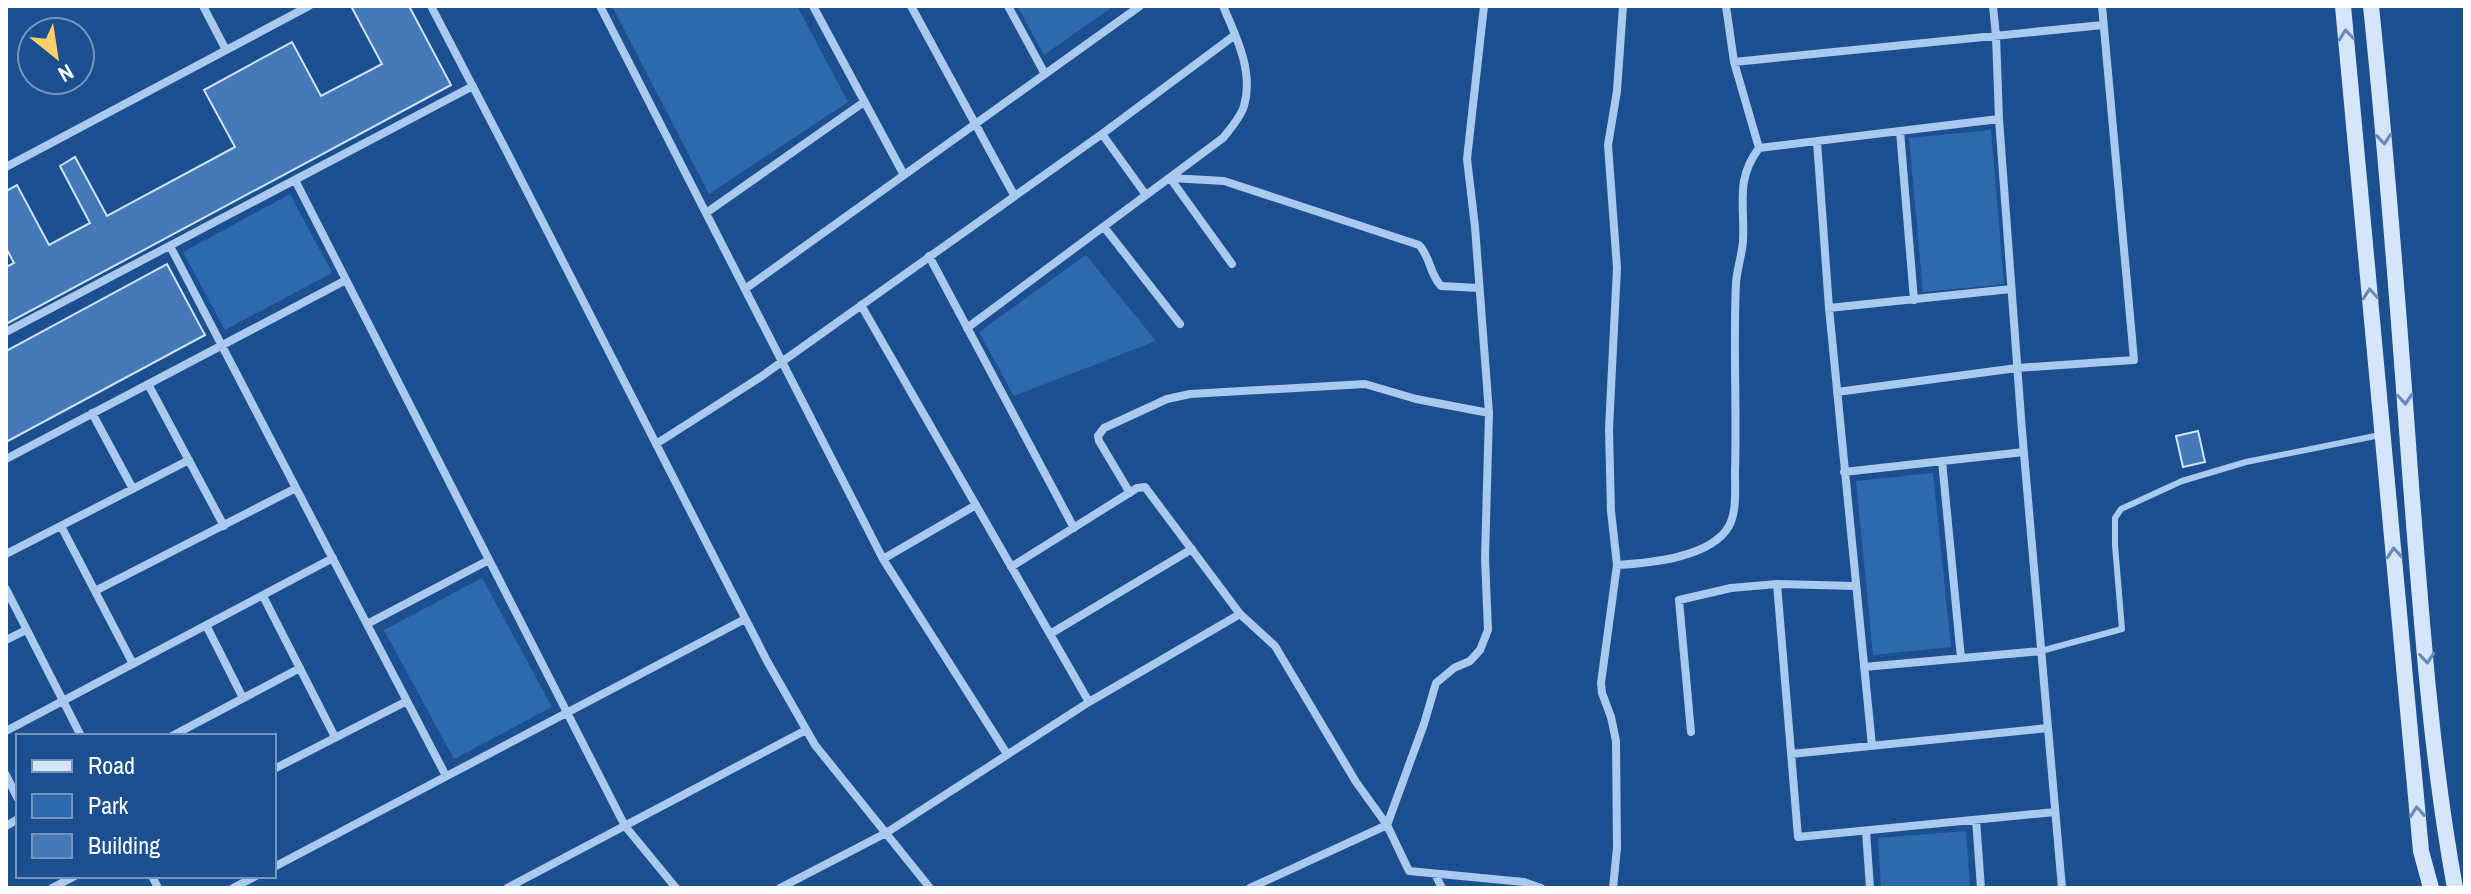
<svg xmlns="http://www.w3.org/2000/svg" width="2471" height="894" font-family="'Archivo Narrow',sans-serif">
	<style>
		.green { fill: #2e69ad }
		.building { fill: #4478b7; stroke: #cfe3fa; stroke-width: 2 }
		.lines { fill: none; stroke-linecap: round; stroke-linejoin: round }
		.lane { stroke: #a9c9ee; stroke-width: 6 }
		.street { stroke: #a9c9ee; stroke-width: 8 }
		.secondary { stroke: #d6e6fa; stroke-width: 16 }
		.oneway { stroke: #668bba }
	</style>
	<rect width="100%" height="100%" fill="#1b4f8f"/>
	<!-- green -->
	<path class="green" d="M612,6H797L848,102L709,194Z
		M1017,6H1114L1044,55Z
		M1991,130L2004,284L1923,292L1909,138Z
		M290,194L332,273L225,330L183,252Z
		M1086,255L1156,341L1014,396L979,332Z
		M1933,473L1951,647L1873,655L1856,481Z
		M482,578L552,707L454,759L384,630Z
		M1966,831L1970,888H1881L1878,838Z"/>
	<!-- building -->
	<path class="building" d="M356,6H409L451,85L6,324V267L14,263L6,248V191L17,185L49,245L90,223L60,166L75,157L107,216L235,147L204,90L292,42L321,96L382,64L352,8Z
		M167,264L205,335L6,442V351Z
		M2198,431L2205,462L2183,467L2176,436Z"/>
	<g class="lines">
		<!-- lane -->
		<path class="lane" d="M2041,651L2122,629L2115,545V518L2121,509L2182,481L2246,462L2380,435"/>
		<!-- street -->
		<path class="street" d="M203,6L226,50
			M431,6L508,154L767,661L815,745L930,888
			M600,6L883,559L1007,754
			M813,6L904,175
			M911,6L1014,195
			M1008,6L1045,74
			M1726,6L1734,62L1759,148
			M1993,6L1996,36L1999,119L2022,431L2062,888
			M1734,62L2103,25
			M1900,131L1914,300
			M1102,134L1146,195
			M1817,141L1829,308L1872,746
			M6,167L309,6
			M1170,178L1232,264
			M1171,178L1224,181L1419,245C1430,256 1430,275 1441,286L1479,288
			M295,180L625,826L676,888
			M706,213L864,102
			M1104,227L1180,324
			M170,246L446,776
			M929,256L1074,528
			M745,289L1140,6
			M861,305L1089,702
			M1829,308L2011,289
			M967,328L1223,138C1230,129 1241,117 1244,106C1254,72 1236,36 1223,6
			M6,332L473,86
			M148,384L224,526
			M1837,392L2017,368L2134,360L2102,6
			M92,413L133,489
			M656,444L762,376L1102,134L1235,35
			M6,459L346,280
			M1942,461L1961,658
			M1844,472L2024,452
			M1130,493L1099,441L1098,436L1104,428L1167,399L1190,394L1365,384L1416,399L1489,413
			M61,526L133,664
			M6,554L189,460
			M883,559L976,505
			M1617,565C1649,563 1711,558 1729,526C1737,511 1735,489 1735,472C1737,409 1733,346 1736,283C1737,269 1742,255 1743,241C1745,204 1735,180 1759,148L1999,119
			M1011,567L1137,488L1145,487L1240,614L1275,646L1356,782L1387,825L1424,724L1436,683L1454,668L1470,661L1480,650L1488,630L1485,558L1489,413L1475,227L1467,159L1484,6
			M1777,584L1798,837L2055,812
			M6,589L81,736
			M95,591L296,488
			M263,596L335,737
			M367,624L489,560
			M206,625L243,698
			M1050,634L1192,549
			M6,640L26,630
			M1864,667L2041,651
			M6,731L333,558
			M1691,732L1679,600L1731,588L1777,584L1855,586
			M172,736L300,668
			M1791,754L2048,728
			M274,769L407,701
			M6,775L18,799
			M1976,820L1981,888
			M6,826L18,819
			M1866,831L1870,888
			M274,867L745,619
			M1435,874L1442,888
			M152,876L158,888
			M52,888L75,876
			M233,888L256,876
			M507,888L806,730
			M780,888L886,833L1089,702L1240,614
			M1250,888L1387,825L1409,871L1524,882L1541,888
			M1613,888L1617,848L1616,741L1611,717L1602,693L1601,683L1617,565L1611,511L1609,429L1617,268L1608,145L1617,91L1623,6"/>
		<!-- secondary -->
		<path class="secondary" d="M2343,6L2421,851L2431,888
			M2371,6C2387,161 2399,316 2410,472C2421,611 2430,751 2455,888"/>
	</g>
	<!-- one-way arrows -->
	<defs><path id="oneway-chevron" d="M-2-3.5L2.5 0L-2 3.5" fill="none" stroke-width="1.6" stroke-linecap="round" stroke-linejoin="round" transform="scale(2)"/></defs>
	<g class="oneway">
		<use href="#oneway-chevron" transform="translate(2346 35) rotate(-96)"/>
		<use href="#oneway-chevron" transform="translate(2384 139) rotate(85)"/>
		<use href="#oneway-chevron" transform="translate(2370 294) rotate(-95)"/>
		<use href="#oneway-chevron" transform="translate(2405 399) rotate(86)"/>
		<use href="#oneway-chevron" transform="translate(2394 553) rotate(-95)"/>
		<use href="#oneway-chevron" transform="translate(2427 658) rotate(85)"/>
		<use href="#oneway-chevron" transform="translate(2417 812) rotate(-95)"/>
	</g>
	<!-- border -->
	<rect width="2471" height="894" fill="none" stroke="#ffffff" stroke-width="16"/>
	<!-- legend -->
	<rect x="16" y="734" width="260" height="144" fill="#1b4f8f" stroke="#7695bc" stroke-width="2"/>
	<rect x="32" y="760" width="40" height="12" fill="#d6e6fa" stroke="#7695bc" stroke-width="2"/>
	<text x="88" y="774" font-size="24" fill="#ffffff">Road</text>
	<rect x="32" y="794" width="40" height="24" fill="#2e69ad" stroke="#7695bc" stroke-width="2"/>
	<text x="88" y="814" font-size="24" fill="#ffffff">Park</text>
	<rect x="32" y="834" width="40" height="24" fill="#4478b7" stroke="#7695bc" stroke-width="2"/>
	<text x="88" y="854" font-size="24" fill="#ffffff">Building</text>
	<!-- north arrow -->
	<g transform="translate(56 56) rotate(150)"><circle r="38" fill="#1b4f8f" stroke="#7695bc" stroke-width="2"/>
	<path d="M0-6L14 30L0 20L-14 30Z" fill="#ffd166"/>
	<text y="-12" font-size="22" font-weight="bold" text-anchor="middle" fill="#ffffff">N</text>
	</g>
</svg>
